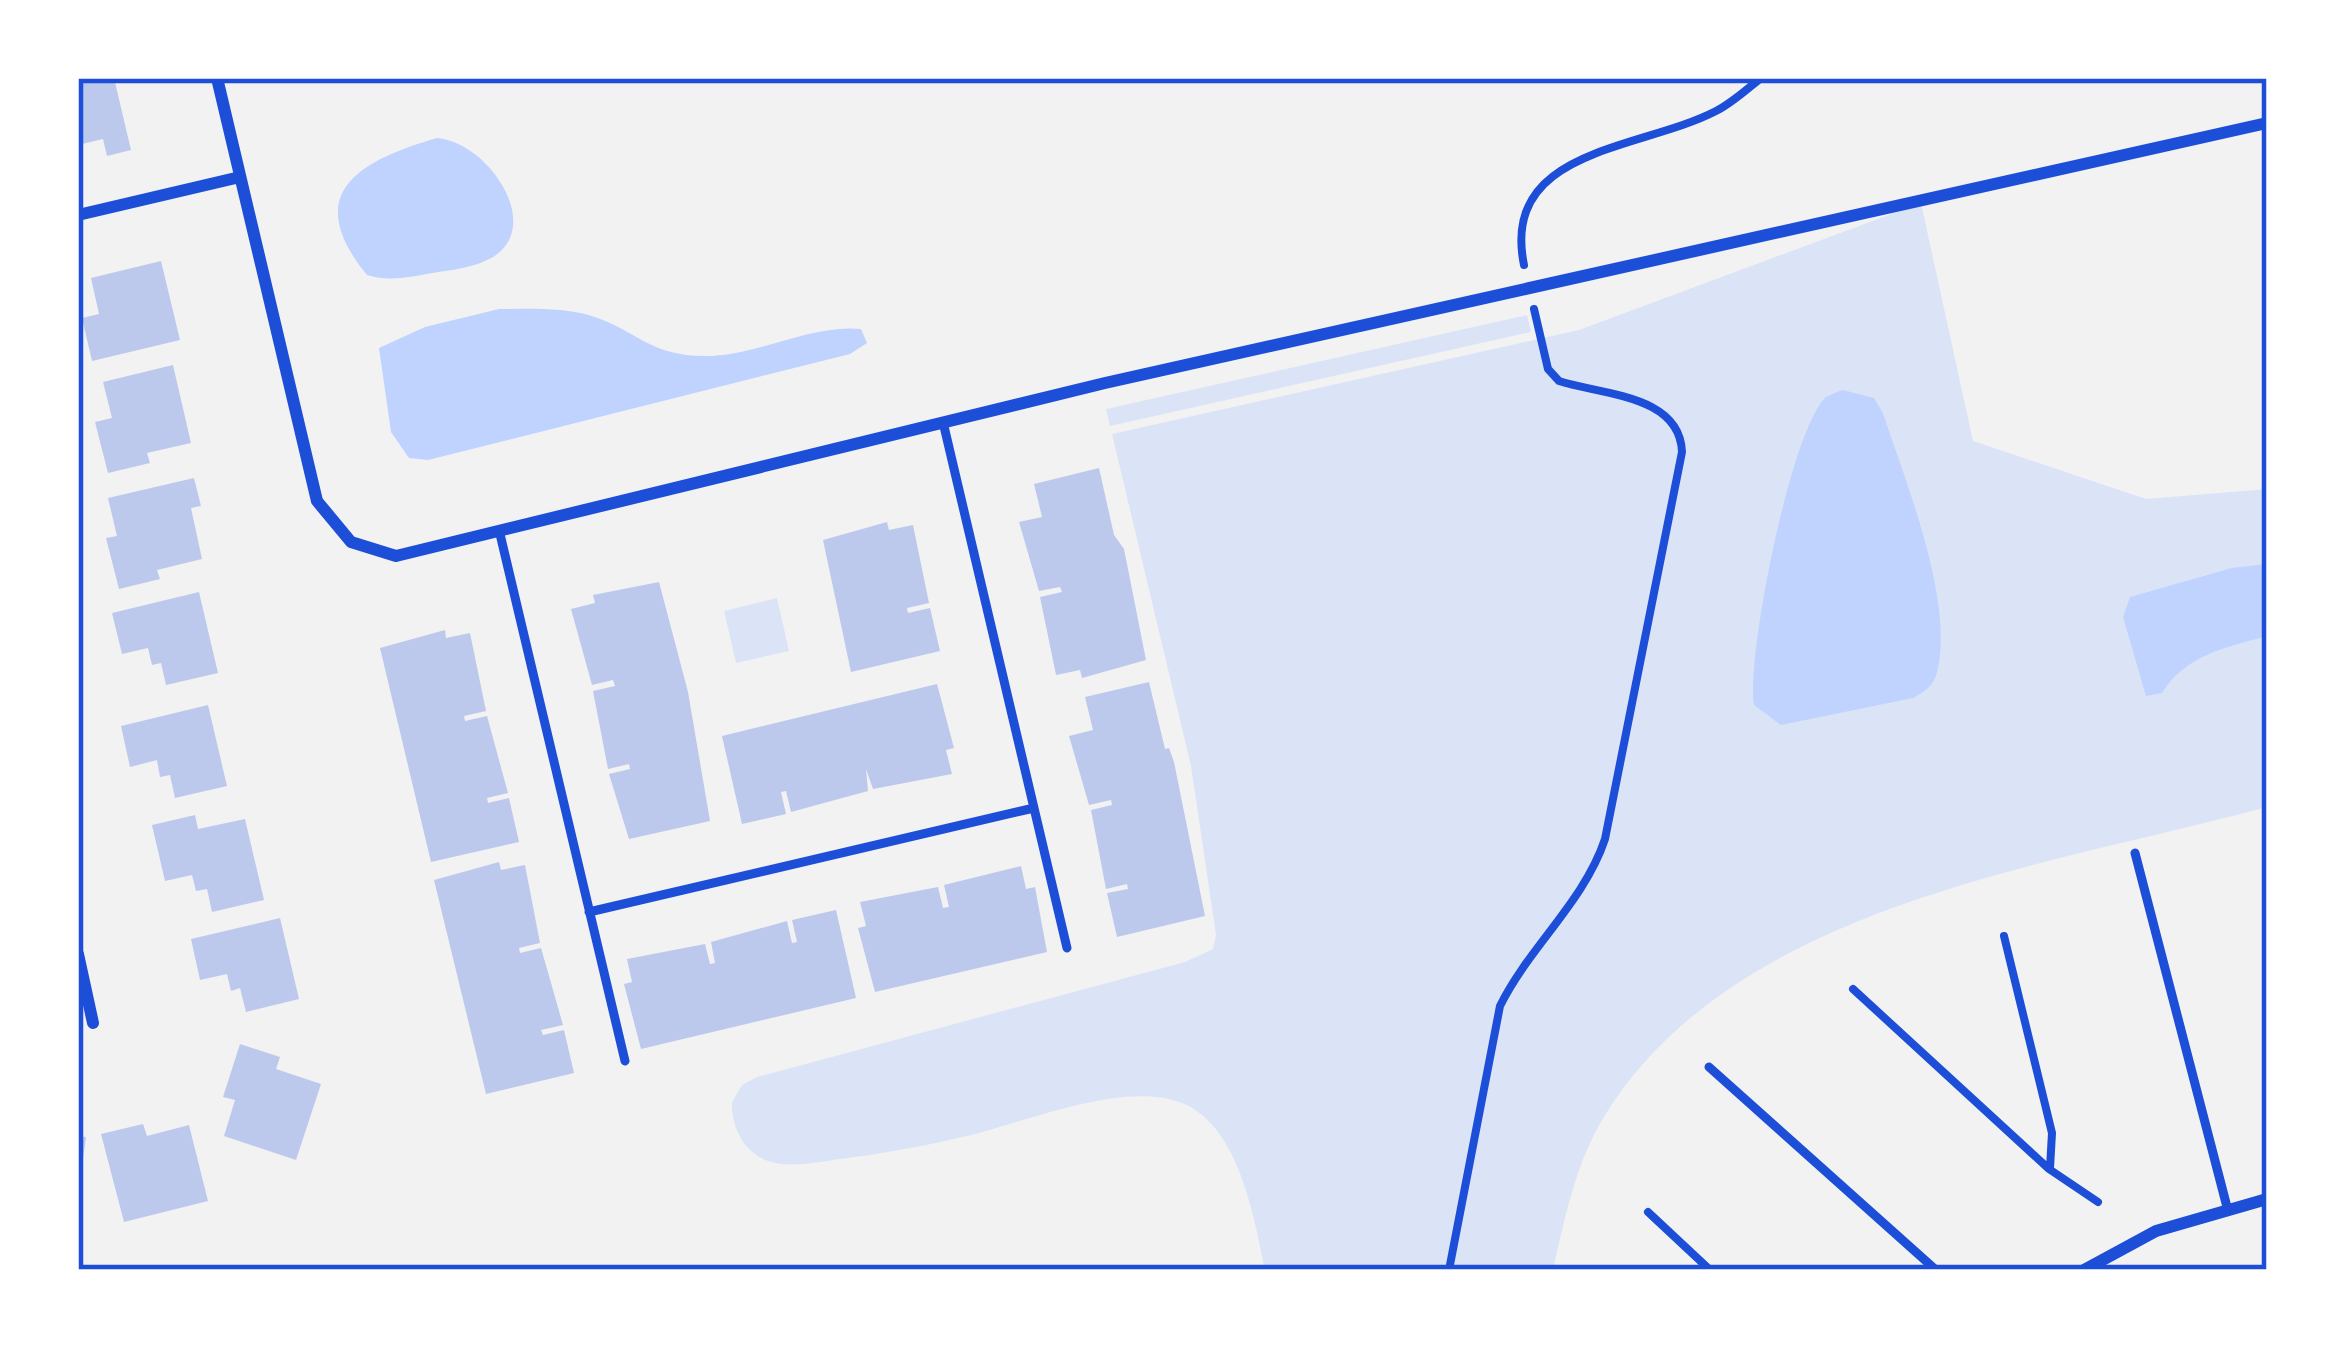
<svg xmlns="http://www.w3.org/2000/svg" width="2345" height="1348" font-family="Helvetica,sans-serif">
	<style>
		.green { fill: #dbe4f7 }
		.water { fill: #bfd3fe }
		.building { fill: #bdc9ec }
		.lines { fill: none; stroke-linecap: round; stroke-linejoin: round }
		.path { stroke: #1d4ed8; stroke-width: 8 }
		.service { stroke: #1d4ed8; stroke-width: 9 }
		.minor { stroke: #1d4ed8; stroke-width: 12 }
		.neatline { fill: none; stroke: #1d4ed8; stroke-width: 4.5 }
	</style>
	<rect width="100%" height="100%" fill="#f2f2f2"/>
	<!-- green -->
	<path class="green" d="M1921,203L1973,441L2146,499L2267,489V807C2047,867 1736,904 1605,1115C1576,1162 1565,1217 1553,1270H1265C1254,1217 1239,1126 1182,1103C1123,1079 1019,1125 958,1138C919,1147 880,1154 840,1159C820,1162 796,1167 776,1163C747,1158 731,1130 732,1102L742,1085L757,1077L1185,962L1213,949L1216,935L1191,766L1112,434L1579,330Z
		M1527,315L1531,332L1110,426L1106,409Z
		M777,598L789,651L736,663L724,611Z"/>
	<!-- water -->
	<path class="water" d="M437,138C487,142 542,222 496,255C479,267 452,270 432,273C410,277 388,282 367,275C299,192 362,160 437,138Z
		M499,309C530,309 562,307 592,316C638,331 649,356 705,356C757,356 811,324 861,329L867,343L850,354L428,460L409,458L391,432L379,348L425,327Z
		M1843,390L1874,398L1883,413C1905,481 1955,601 1937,672C1934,686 1925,691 1913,698L1781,725L1754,705C1746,657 1791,429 1826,397C1828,396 1841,390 1843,390Z
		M2267,564V636C2225,648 2187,654 2162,693L2146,696L2123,617L2130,597L2232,568Z"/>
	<!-- building -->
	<path class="building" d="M78,78H114L131,150L107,156L103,139L78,145Z
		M161,261L180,340L92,361L82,318L99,314L91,278Z
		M173,365L191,443L147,453L150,463L108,473L95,422L112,418L103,382Z
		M1099,468L1114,535L1124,549L1146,660L1082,678L1080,670L1056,675L1040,597L1062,592L1060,587L1039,591L1019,522L1042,517L1034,484Z
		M194,478L201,506L191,508L202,559L157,570L160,579L119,589L106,538L117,536L108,498Z
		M887,522L889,530L913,525L929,603L907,608L908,613L930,608L940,651L851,672L823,540Z
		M659,582L688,692L710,821L629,839L609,774L630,769L629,764L608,769L593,691L615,686L613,680L592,685L571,609L595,603L593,595Z
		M199,592L218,673L166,685L161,663L152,665L148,648L122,654L112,613Z
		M445,630L446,638L470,633L486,711L464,716L465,721L487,716L508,793L487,798L488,803L509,798L519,842L431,862L380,648Z
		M1149,682L1165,749L1169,748L1174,762L1205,916L1117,937L1107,893L1128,889L1127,884L1106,889L1091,810L1112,805L1111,800L1089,805L1069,736L1093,730L1085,697Z
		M937,684L954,748L946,750L952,774L873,789L866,769L868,791L791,812L786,791L781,792L786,814L742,824L722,736Z
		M208,705L227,786L175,798L170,775L160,777L157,760L130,767L121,726Z
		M195,815L198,829L245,819L264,900L212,912L207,889L196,891L192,875L165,881L152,825Z
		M499,862L501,870L525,865L540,943L519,948L520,953L541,948L563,1025L541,1030L543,1035L564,1030L574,1073L486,1094L434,880Z
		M1021,866L1026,889L1035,887L1047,952L875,992L858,928L866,926L860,902L938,887L943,908L949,907L944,885Z
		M836,910L856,998L641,1049L624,984L632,982L627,959L705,944L710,964L715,963L711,942L787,921L792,943L797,942L792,920Z
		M280,918L299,999L246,1012L240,988L231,991L227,974L200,980L191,939Z
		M240,1044L280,1057L276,1069L321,1084L296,1160L224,1136L235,1100L223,1097Z
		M143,1124L147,1136L189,1125L208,1201L124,1222L101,1134Z
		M78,1136L86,1137L81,1173H78Z"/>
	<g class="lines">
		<!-- path -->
		<path class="path" d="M1524,265C1500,148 1641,150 1716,111C1732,103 1747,89 1761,78
			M2004,936L2052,1133L2050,1168
			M1853,989L2049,1169L2098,1202
			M1648,1212L1710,1270
			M1449,1270L1500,1006C1529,947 1584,902 1605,839L1682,452C1680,395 1603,395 1559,381L1548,369L1534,309"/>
		<!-- service -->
		<path class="service" d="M943,422L1067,948
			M500,534L625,1061
			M2135,853L2227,1207
			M589,912L1034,808
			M1709,1067L1936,1270"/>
		<!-- minor -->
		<path class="minor" d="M217,78L317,501L351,542L396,556L1105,383L2267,123
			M78,215L240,177
			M78,954L93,1023
			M2084,1270L2156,1231L2267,1199"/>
	</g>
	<!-- border -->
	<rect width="2345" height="1348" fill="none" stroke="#ffffff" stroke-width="162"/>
	<rect x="81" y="81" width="2183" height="1186" class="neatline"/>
</svg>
